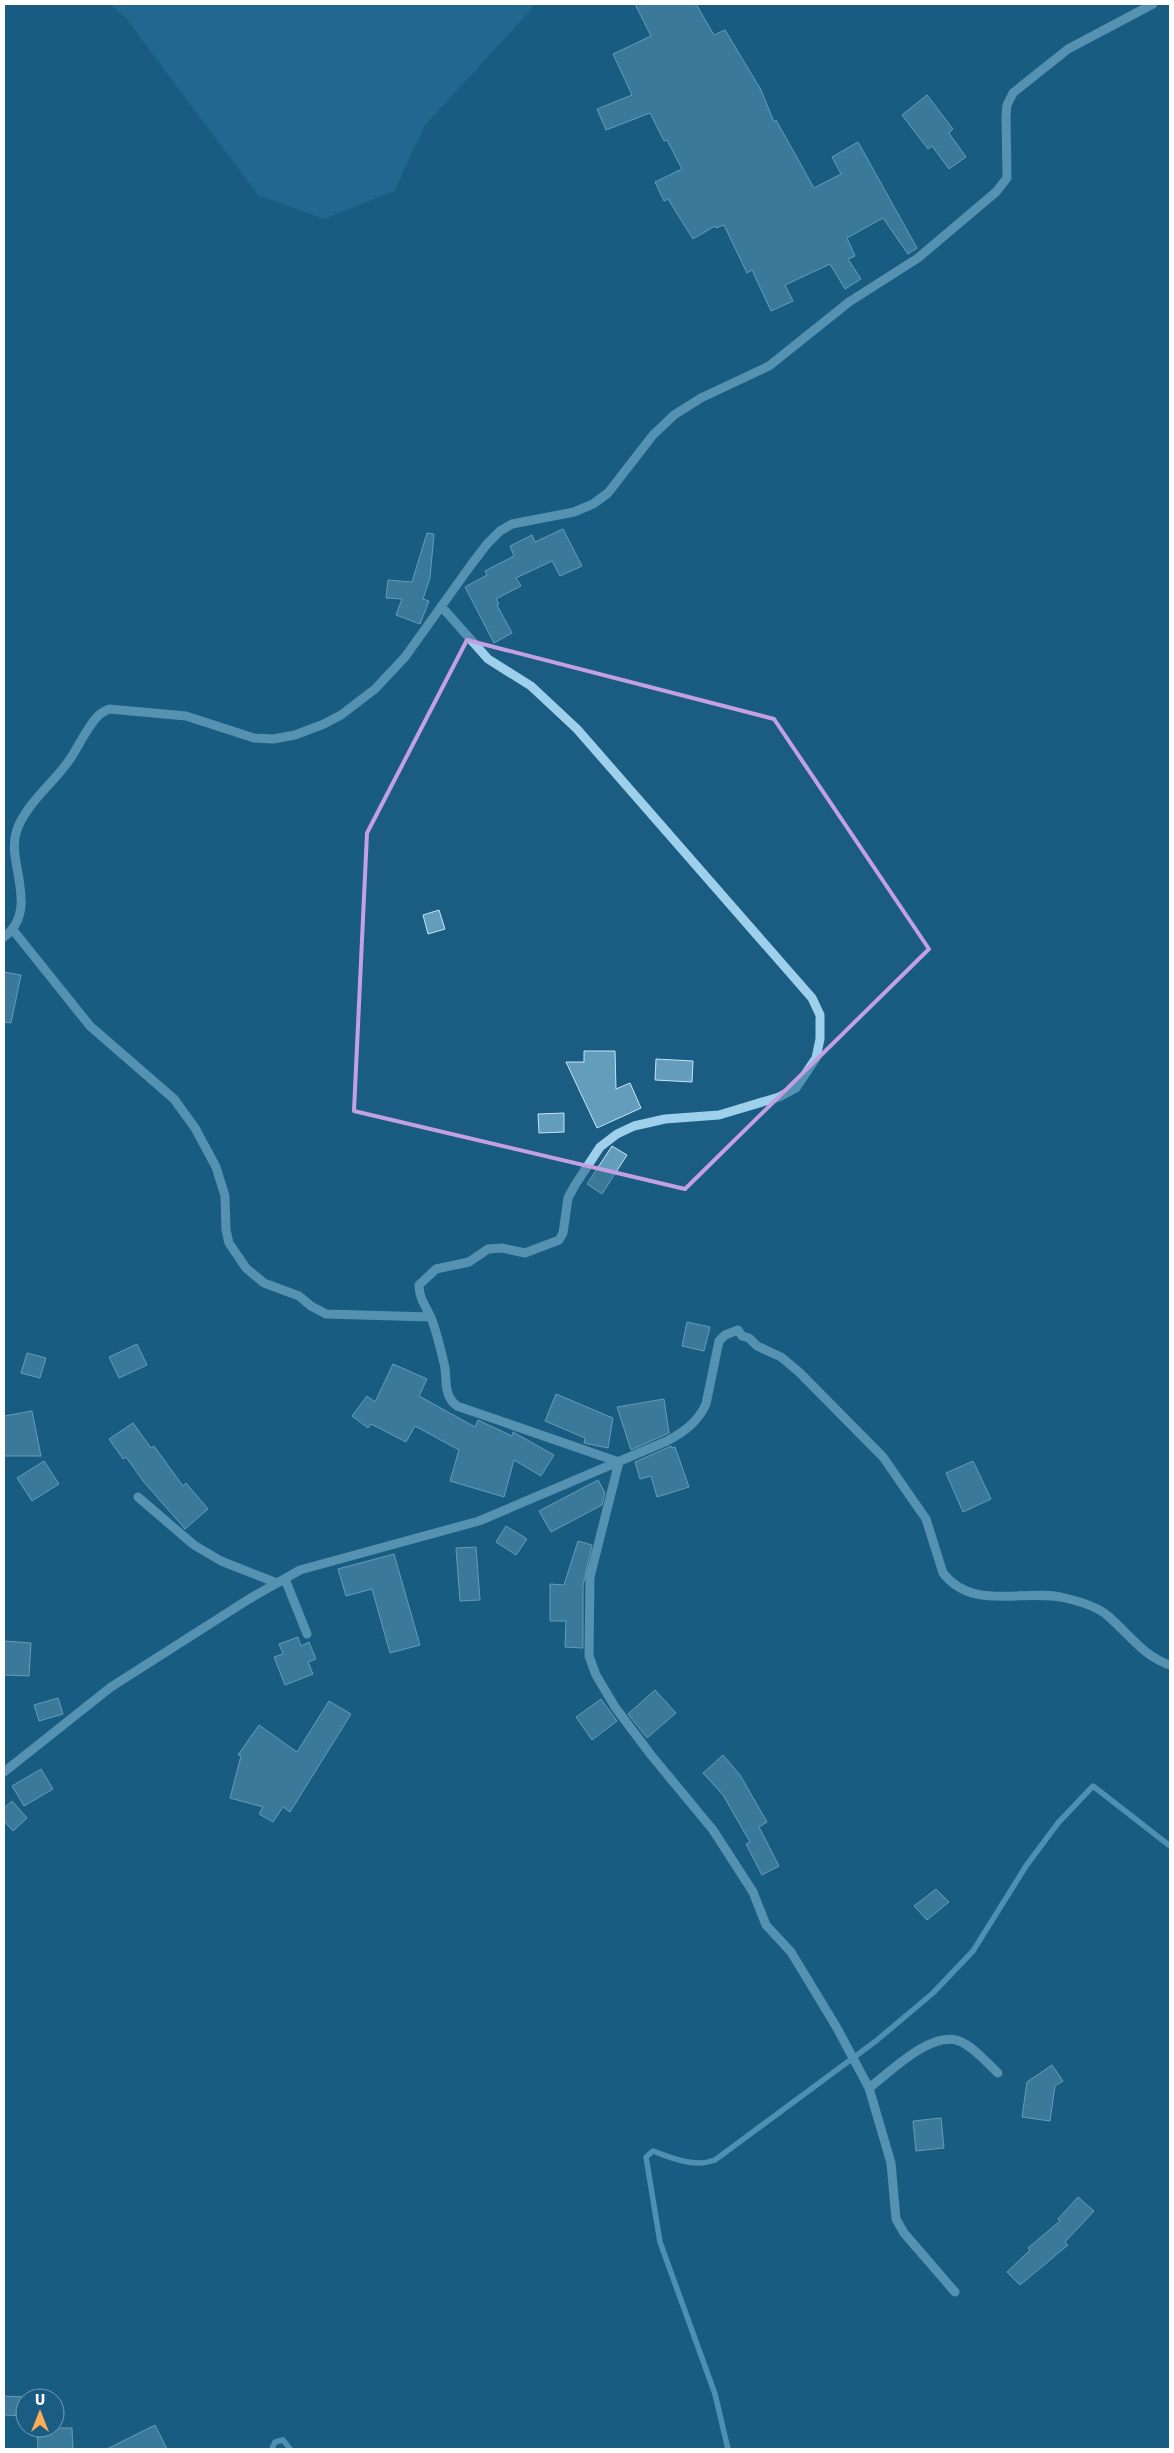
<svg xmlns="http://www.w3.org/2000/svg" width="1174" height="2453" font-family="Rubik,sans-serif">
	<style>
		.green { fill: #29769f }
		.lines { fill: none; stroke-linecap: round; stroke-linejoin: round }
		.stream { stroke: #90ceed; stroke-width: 5.5 }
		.building { fill: #649cbb; stroke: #c3e5f8 }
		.minor { stroke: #9ed0eb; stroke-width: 9 }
		.marked { fill: none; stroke: #c4a0e2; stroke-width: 4; stroke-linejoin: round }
	</style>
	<rect width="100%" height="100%" fill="#1a5c82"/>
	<!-- green -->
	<path class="green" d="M109,4H534L530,11L425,125L394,191L324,219L258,195L126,18Z"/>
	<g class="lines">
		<!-- stream -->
		<path class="stream" d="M272,2449L275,2442L283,2440L290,2449
			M728,2449L715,2394L660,2242L646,2157L653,2151C672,2158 694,2168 715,2160L876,2041L933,1993L973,1951L1026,1866L1058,1823L1093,1786L1170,1846"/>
	</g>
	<!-- building -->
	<path class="building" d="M635,4H696L714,35L725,30L761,90L774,122L776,120L814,188L841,174L832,157L858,142L917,248L908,254L883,218L847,238L855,256L848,259L861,279L845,289L830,264L785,285L793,301L771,311L752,270L747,273L724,225L716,228L715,226L693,239L668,199L664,201L655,182L682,169L667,140L664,141L650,113L606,130L597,109L632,95L613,54L651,36Z
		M927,95L953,129L949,133L966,157L949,169L932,146L928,149L902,115Z
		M563,529L582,566L560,576L552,561L516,578L521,586L496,599L499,604L497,605L512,633L494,643L465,587L487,575L485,571L514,556L510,546L532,535L535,542Z
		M427,533L434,534L430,578L423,599L429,601L420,624L396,615L402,599L386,598L388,580L412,582Z
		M439,910L445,929L428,934L423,915Z
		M4,972L21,975L11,1023L4,1022Z
		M584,1051H615L616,1089L630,1083L641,1108L597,1128L566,1062H584Z
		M656,1059L693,1061L692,1082L655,1080Z
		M564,1113V1132L539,1133L538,1114Z
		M612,1146L627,1155L602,1194L587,1184Z
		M687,1322L710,1327L704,1351L682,1346Z
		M137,1344L147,1365L119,1378L109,1357Z
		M27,1353L46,1358L40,1378L21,1373Z
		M393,1364L427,1379L419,1396L475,1427L478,1420L512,1436L513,1432L554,1455L541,1476L514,1460L504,1497L450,1481L459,1450L415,1426L406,1442L371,1424L368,1428L352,1416L367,1396L375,1402Z
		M556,1394L613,1418L608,1448L584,1443L585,1438L545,1421Z
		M664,1399L669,1433L631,1450L617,1407Z
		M32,1411L41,1456H4V1416Z
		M133,1423L151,1448L154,1446L183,1486L186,1483L208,1509L185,1529L143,1481L126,1457L123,1459L109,1439Z
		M671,1446L672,1448L675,1447L689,1487L657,1497L651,1476L640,1479L635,1462Z
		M44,1461L59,1484L32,1501L17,1478Z
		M973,1461L991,1499L963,1512L946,1473Z
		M598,1480L605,1493L602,1505L551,1532L539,1511Z
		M506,1526L527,1539L516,1555L496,1542Z
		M578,1541L592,1545L583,1586V1648L565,1647L566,1621H550V1584L564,1585Z
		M476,1547L480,1600L460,1601L456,1548Z
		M394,1554L420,1645L390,1653L372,1589L346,1596L338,1569Z
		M298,1637L301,1646L309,1642L316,1659L308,1662L313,1674L285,1685L274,1657L283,1654L279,1644Z
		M4,1641L31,1643L29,1676L4,1675Z
		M655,1690L676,1713L647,1738L628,1714Z
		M58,1698L63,1714L39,1721L34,1705Z
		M601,1699L617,1721L592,1740L576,1717Z
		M329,1701L351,1714L290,1812L283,1807L273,1822L259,1814L263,1807L230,1798L241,1756L238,1755L259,1725L297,1752Z
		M723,1755L740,1775L767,1822L759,1827L779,1866L762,1875L746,1844L750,1842L723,1795L703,1773Z
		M41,1769L53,1789L24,1806L12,1786Z
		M12,1801L27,1818L13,1831L4,1821V1808Z
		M936,1889L949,1902L927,1920L914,1906Z
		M1052,2065L1063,2081L1055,2086L1050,2121L1022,2117L1027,2082Z
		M941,2118L944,2148L916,2151L913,2121Z
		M1078,2197L1094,2211L1065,2242L1068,2245L1020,2285L1007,2272L1030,2250L1028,2248L1060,2221L1058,2219Z
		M4,2396L25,2397V2416L4,2415Z
		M155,2425L167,2449H107Z
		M37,2428H72L73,2449H38Z"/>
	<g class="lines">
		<!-- minor -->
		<path class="minor" d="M441,606L488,659L531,686L577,729L812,998L820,1015V1039L816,1058L796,1088L779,1097L719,1115L665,1119L634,1126L617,1134L600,1147L575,1185L568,1198L563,1233L559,1240L525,1253L502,1248L488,1249L469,1262L436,1269L419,1285C419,1299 426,1306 431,1318C437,1332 440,1348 444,1363C448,1379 442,1394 457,1406L619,1462L590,1577L589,1656L596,1675L615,1707L651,1755L713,1830L753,1892L766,1925L791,1952L837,2028L869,2088L891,2163L896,2219L904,2233L955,2292
			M13,930L90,1026L174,1099L195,1128L216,1167L225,1196L226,1230L229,1243L246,1268L264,1283L299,1296L311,1306L326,1314L431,1317
			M4,937C40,910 7,863 16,833C23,806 55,782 70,759C79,746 86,729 97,717C100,713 105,711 109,709L186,716L254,738L273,739L295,735L324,724L341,715L375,689L405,657L471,565L487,544L500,531L512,524L574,512L593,504L608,493L653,435L674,415L701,398L769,366L849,302L918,258L996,192L1007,178L1006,116L1007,105L1013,93L1068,49L1153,4
			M138,1497L194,1545L221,1561L277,1583
			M285,1579L307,1634
			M4,1772L111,1687L249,1599L300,1570L479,1521L667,1441C684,1432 698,1422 706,1404L719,1341L725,1335L738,1330L742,1336L749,1338L757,1346L781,1357L799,1372L883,1457L926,1519L943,1573C973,1612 1024,1588 1065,1598C1078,1601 1098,1607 1108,1616C1129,1634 1143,1656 1170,1665
			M869,2088C890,2072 932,2030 959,2041C973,2046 987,2063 998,2073"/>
	</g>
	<!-- marked area -->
	<path d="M0 0H1174V2453H0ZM467,640L774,719L929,949L685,1189L354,1111L367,833Z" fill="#1a5c82" fill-opacity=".55" fill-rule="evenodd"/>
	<path class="marked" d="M467,640L774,719L929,949L685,1189L354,1111L367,833Z"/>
	<!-- border -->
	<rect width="1174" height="2453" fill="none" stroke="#ffffff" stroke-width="10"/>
	<!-- north arrow -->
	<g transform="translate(40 2413)"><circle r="24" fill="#1a5c82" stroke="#769db4"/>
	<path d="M0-4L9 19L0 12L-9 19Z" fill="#fdad59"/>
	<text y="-8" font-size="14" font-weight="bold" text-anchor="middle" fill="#ffffff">U</text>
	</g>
</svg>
